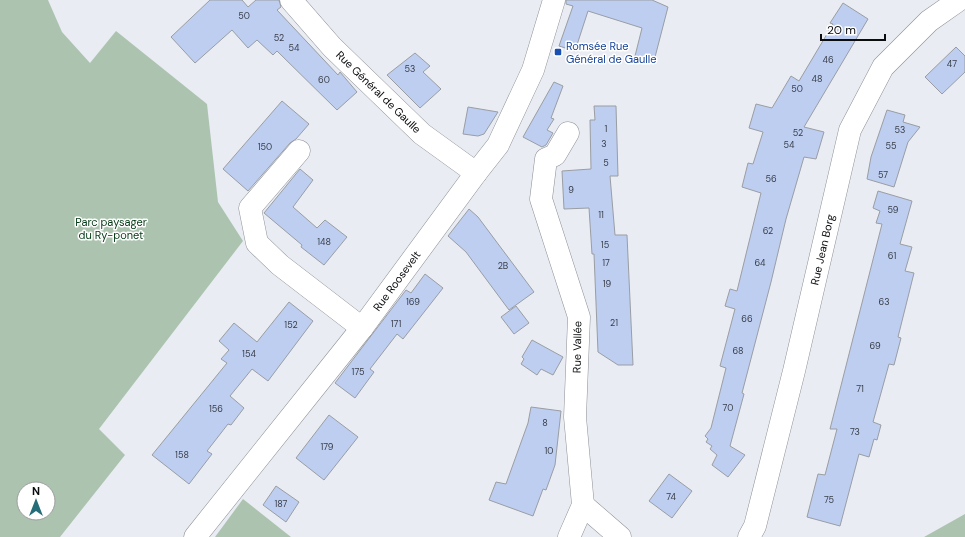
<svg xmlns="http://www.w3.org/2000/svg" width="965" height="537" font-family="'DM Sans',sans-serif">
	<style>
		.green { fill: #acc4af; fill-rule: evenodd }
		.building { fill: #bdcef1; stroke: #9a9da3 }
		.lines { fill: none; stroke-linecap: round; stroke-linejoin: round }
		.minor-casing { stroke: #8c8f95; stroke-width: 23 }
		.major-casing { stroke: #8c8f95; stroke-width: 23 }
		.minor { stroke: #fff; stroke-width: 22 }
		.major { stroke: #fff; stroke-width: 22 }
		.transit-dot { fill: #1a4fb4; stroke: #fff; stroke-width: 1.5 }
		.labels { text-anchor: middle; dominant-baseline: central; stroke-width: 3; stroke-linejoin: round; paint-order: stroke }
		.number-label { font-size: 9px; fill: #383c47 }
		.transit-label { font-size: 11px; fill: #164399; stroke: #fff; text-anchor: start }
		.street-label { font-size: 11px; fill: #0b0c0e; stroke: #fff }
		.park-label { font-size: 11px; fill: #013713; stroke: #fff }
	</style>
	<rect width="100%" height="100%" fill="#e9ecf3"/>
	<!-- green -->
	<path class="green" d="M0,0H48L62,32L90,63L116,31L207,104L218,202L243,241L99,429L125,455L60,537H0ZM24,489H48V513H24Z
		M243,499L291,537H215Z
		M965,514V537H924Z"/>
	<!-- building -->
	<path class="building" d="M210,0H242L248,7L256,0H279L281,7L277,10L338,75L340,72L357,92L337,110L277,51L273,55L257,40L248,48L232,30L195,63L171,37Z
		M566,0H652L668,7L654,61L635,56L642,28L588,11L575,51L559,46L573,6L566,4Z
		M843,3L868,19L804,127L824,132L816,159L804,157L786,219L771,282L742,393L744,394L730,446L745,455L728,477L712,465L717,455L710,449L712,446L706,442L708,439L705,436L711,428L726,368L720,366L735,309L725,306L730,289L737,291L761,193L742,187L748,163L753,164L763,132L749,128L756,104L772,108L791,76L799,81L833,24L830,23Z
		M956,47L965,56V72L942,94L925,77Z
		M415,53L430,66L423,72L441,89L420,108L387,75Z
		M554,82L563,86L551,118L554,119L547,130L553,133L546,145L542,147L523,137Z
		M282,101L309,124L296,139L290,143L248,191L223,169Z
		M594,106H616L618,176H610L615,235H627L633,365H618L598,352L594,254H592L589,208L564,209L562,171L591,169L590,120H595Z
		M468,107L498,112L484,134L478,136L463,134Z
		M887,110L905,115L903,122L920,127L908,142L894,187L867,179L871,157Z
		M300,169L313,180L293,207L317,228L325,220L347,237L324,265L301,247L302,245L264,213Z
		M878,191L912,201L900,244L912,247L905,271L914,273L898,337L901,338L894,365L889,364L873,422L881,425L877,440L874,439L869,457L859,454L840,526L807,517L818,474L825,475L837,429H830L882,224L876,223L880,211L873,208Z
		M469,209L478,217L534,292L509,310L466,252L448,236Z
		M425,274L443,288L403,339L397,334L370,369L374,372L355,398L335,383L406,290L411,293Z
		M289,302L313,321L268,381L252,369L230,396L244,408L231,425L228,424L207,451L212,454L189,484L152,455L227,363L221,359L229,350L219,341L234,323L257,342Z
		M516,306L529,323L514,334L501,317Z
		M532,340L563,357L553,375L541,369L537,375L521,364L524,359L522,357Z
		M531,407L561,411L555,465L546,490L543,489L533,516L489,500L496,482L506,484L528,423Z
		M329,415L358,437L324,480L296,458Z
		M669,474L692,491L672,518L649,501Z
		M276,486L299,502L286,522L263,505Z"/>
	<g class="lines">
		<!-- minor casing -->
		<g class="minor-casing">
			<g id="minor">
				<path id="s1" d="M291,0L332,47L422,134L476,173"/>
				<path d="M568,133L555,155L546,159L541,199L579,317L575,417L583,505L569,537"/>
				<path d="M299,151L250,208L257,243L280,265L362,328"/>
				<path d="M583,505L620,537"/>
				<path id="s2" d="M749,537L755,526L794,371L850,130L883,67L929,21L959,0"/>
			</g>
		</g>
		<!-- major casing -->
		<g class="major-casing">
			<g id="major">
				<path id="s3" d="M195,537L362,328L476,173L498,145L533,70L554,0"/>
			</g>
		</g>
		<!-- minor -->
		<use href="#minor" class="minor"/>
		<!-- major -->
		<use href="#major" class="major"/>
	</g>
	<!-- markers -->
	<rect class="transit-dot" x="554" y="48" width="8" height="8" rx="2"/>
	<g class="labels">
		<!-- number labels -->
		<g class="number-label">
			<text x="244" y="16">50</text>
			<text x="279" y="38">52</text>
			<text x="294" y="48">54</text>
			<text x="828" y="60">46</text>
			<text x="952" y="64">47</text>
			<text x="410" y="69">53</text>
			<text x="817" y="79">48</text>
			<text x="324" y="80">60</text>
			<text x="797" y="89">50</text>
			<text x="606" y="129">1</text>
			<text x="900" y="130">53</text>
			<text x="798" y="133">52</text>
			<text x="604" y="144">3</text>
			<text x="789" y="145">54</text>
			<text x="891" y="146">55</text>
			<text x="265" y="147">150</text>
			<text x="606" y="163">5</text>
			<text x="883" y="175">57</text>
			<text x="771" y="179">56</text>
			<text x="571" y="190">9</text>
			<text x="893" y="210">59</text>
			<text x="601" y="215">11</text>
			<text x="768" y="231">62</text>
			<text x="324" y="242">148</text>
			<text x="605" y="245">15</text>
			<text x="892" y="256">61</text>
			<text x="606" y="263">17</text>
			<text x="760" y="263">64</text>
			<text x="503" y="266">2B</text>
			<text x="607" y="284">19</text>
			<text x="413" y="302">169</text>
			<text x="884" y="302">63</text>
			<text x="747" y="319">66</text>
			<text x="614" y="323">21</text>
			<text x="396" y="324">171</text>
			<text x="291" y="325">152</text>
			<text x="875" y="346">69</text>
			<text x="738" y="351">68</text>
			<text x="249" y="354">154</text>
			<text x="358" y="372">175</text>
			<text x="860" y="389">71</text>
			<text x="728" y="408">70</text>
			<text x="216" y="409">156</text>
			<text x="545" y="423">8</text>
			<text x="855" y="432">73</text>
			<text x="327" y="447">179</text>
			<text x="549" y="451">10</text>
			<text x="182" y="455">158</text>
			<text x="671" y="497">74</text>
			<text x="829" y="500">75</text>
			<text x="281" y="504">187</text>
		</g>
		<!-- transit labels -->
		<g class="transit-label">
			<text x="566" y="46">Romsée Rue<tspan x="566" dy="13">Général de Gaulle</tspan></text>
		</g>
		<!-- street labels -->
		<g class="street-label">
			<text stroke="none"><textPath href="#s1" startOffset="127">Rue Général de Gaulle</textPath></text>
			<text stroke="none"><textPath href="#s2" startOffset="297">Rue Jean Borg</textPath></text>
			<text stroke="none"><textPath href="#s3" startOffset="326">Rue Roosevelt</textPath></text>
			<text transform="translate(577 347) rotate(-89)">Rue Vallée</text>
		</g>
		<!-- park labels -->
		<g class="park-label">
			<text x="111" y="222">Parc paysager<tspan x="111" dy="13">du Ry-ponet</tspan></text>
		</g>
	</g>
	<!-- north arrow -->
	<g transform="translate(36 501)"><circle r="19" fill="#ffffff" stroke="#9d9e9f"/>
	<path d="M0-3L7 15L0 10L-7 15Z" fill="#256e79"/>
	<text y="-6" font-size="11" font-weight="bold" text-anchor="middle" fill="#0b0c0e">N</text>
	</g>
	<!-- scale -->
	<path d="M821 34v6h64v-6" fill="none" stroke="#0b0c0e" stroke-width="2"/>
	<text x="827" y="34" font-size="12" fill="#0b0c0e" stroke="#ffffff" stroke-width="3" paint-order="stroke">20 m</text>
</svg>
